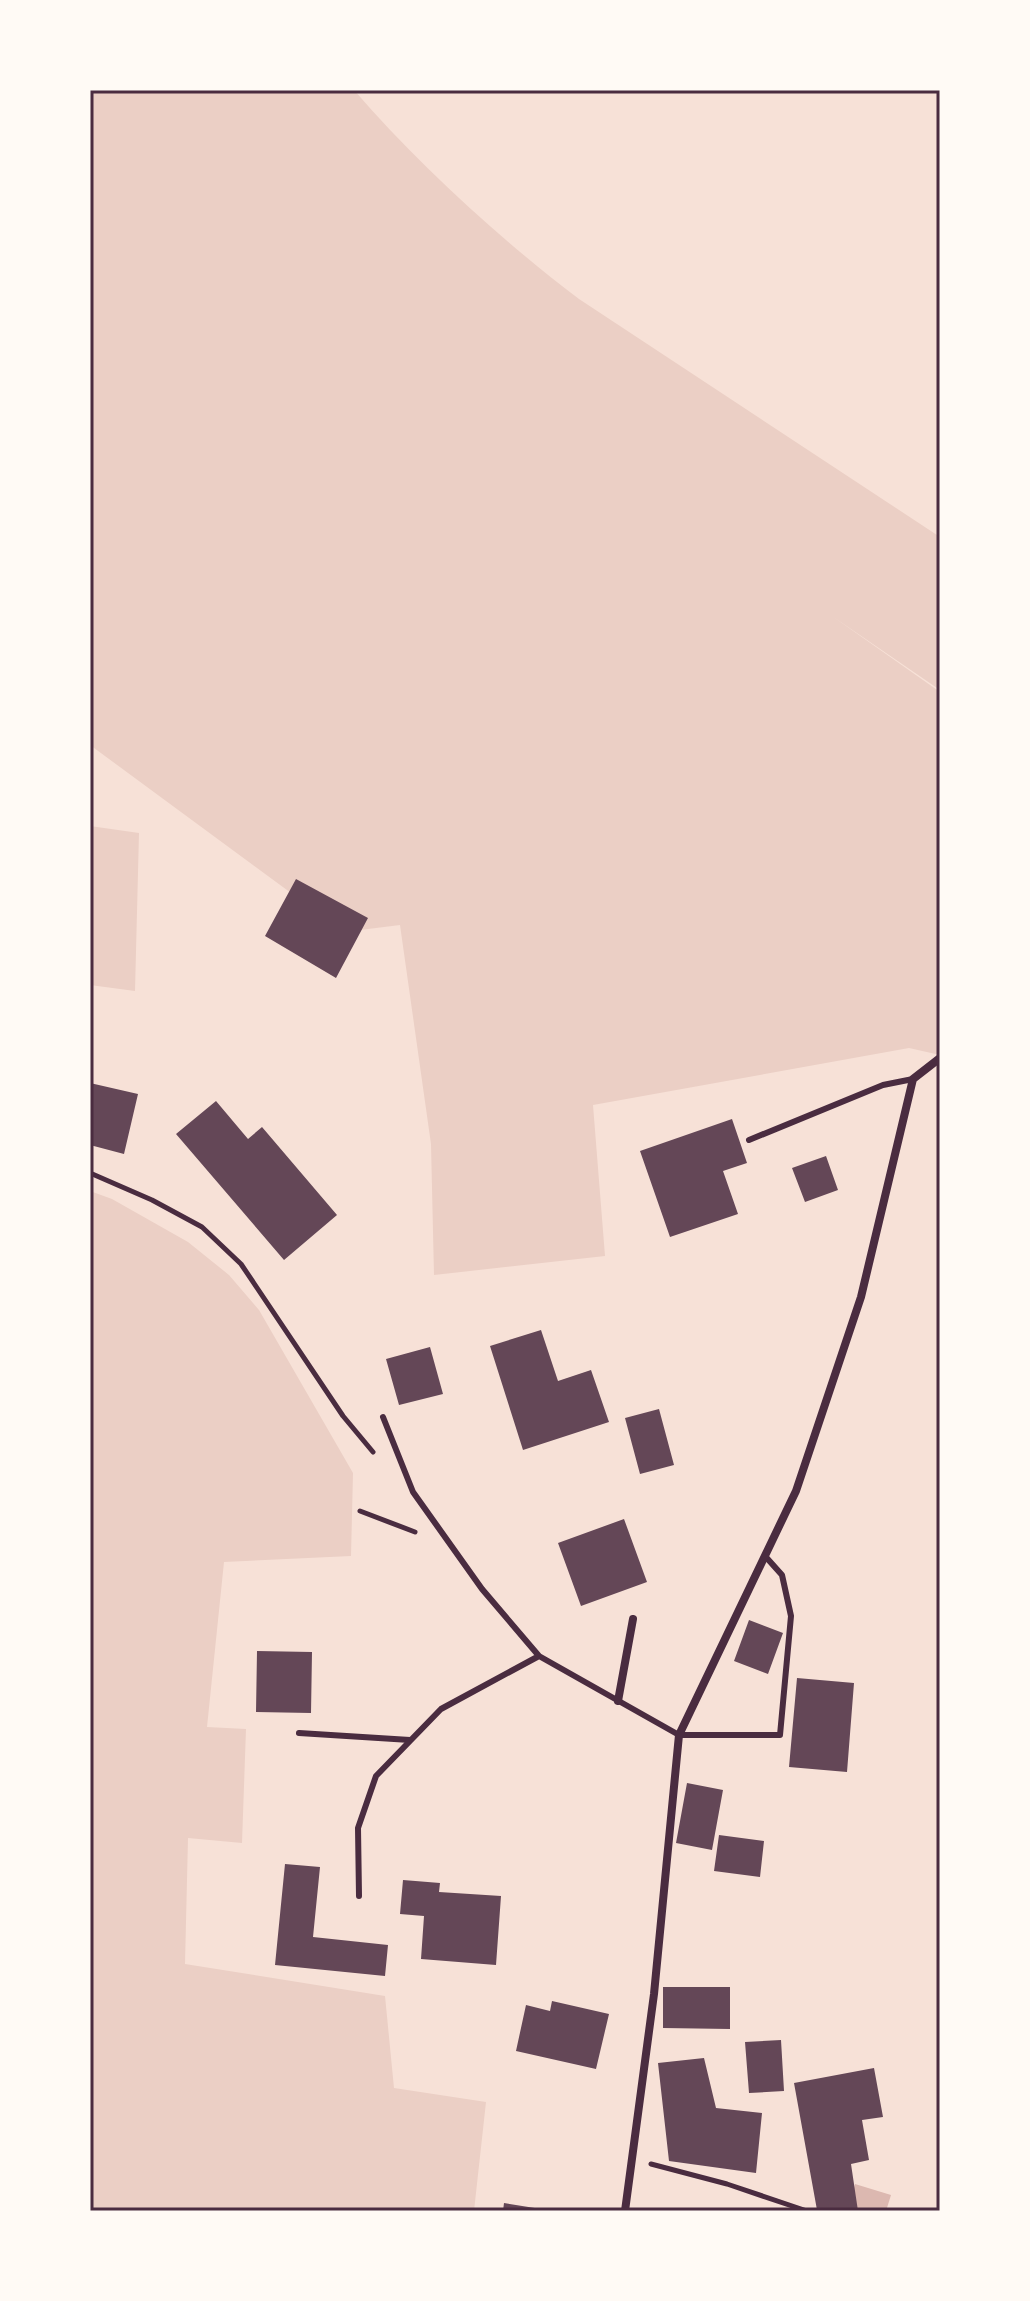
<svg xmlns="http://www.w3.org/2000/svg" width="1030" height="2301" font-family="Quicksand,sans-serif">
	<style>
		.green { fill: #ebcfc5 }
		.water { fill: #dcb8b0 }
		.building { fill: #644757 }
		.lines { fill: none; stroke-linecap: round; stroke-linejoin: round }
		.path { stroke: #4a2c40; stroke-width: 5 }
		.service { stroke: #4a2c40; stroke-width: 6 }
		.minor { stroke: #4a2c40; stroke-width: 8 }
		.neatline { fill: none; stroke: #4a2c40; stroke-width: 3 }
	</style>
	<rect width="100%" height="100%" fill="#f7e1d7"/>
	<!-- green -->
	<path class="green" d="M90,90H354C418,164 501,240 579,299L940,537V690L832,616L940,692V1055L909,1048L593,1105L605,1256L434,1275L431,1144L400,925L344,932L90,745Z
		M90,826L139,833L135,991L90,985Z
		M90,1191L112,1199L188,1242L229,1275L259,1310L353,1473L351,1556L224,1562L207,1727L246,1729L242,1843L188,1838L185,1964L385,1996L394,2088L486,2102L474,2211H90Z"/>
	<!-- water -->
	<path class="water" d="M855,2184L891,2195L886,2211H868L849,2206Z"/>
	<!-- building -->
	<path class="building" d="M296,879L368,918L336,978L265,936Z
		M90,1083L138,1094L124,1154L90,1145Z
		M216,1101L248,1139L262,1127L337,1215L284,1260L176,1134Z
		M732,1119L747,1163L723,1171L738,1214L670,1237L640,1151Z
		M826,1156L838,1190L805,1202L792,1168Z
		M541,1330L558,1381L591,1370L609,1422L523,1450L490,1346Z
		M430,1347L443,1394L399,1405L386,1359Z
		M659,1409L674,1465L640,1474L625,1418Z
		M624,1519L647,1582L581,1606L558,1543Z
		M749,1620L783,1633L768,1674L734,1661Z
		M257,1651L312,1652L311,1713L256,1712Z
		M797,1678L854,1683L847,1772L789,1767Z
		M687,1783L723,1790L712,1850L676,1843Z
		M719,1835L764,1841L760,1877L714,1871Z
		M285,1864L320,1867L313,1937L388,1945L385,1976L275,1965Z
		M403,1880L440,1883L439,1892L501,1896L496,1965L421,1959L424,1916L400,1914Z
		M663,1987H730V2029L663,2028Z
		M552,2001L609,2014L596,2069L516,2051L526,2005L550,2011Z
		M781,2040L784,2091L749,2093L745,2042Z
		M704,2058L716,2108L762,2113L756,2173L669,2161L658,2063Z
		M874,2068L883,2117L862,2120L869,2160L851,2164L858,2211L817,2210L794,2083Z
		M504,2203L541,2209V2211H503Z"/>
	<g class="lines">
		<!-- path -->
		<path class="path" d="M90,1173L152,1200L202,1227L241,1264L343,1416L373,1452
			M360,1511L415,1532
			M651,2164L727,2184L807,2211"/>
		<!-- service -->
		<path class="service" d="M749,1140L883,1085L913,1079
			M383,1417L413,1492L482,1589L539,1656L679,1735H780L791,1616L782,1575L765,1556
			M299,1733L410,1740
			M359,1896L358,1828L376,1776L441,1709L539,1656"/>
		<!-- minor -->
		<path class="minor" d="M618,1701L633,1619
			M625,2211L654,1994L679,1735L796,1491L861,1297L913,1079L940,1058"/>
	</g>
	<!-- border -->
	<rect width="1030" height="2301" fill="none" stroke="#fffaf5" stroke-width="184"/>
	<rect x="92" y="92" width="846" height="2117" class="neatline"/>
</svg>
